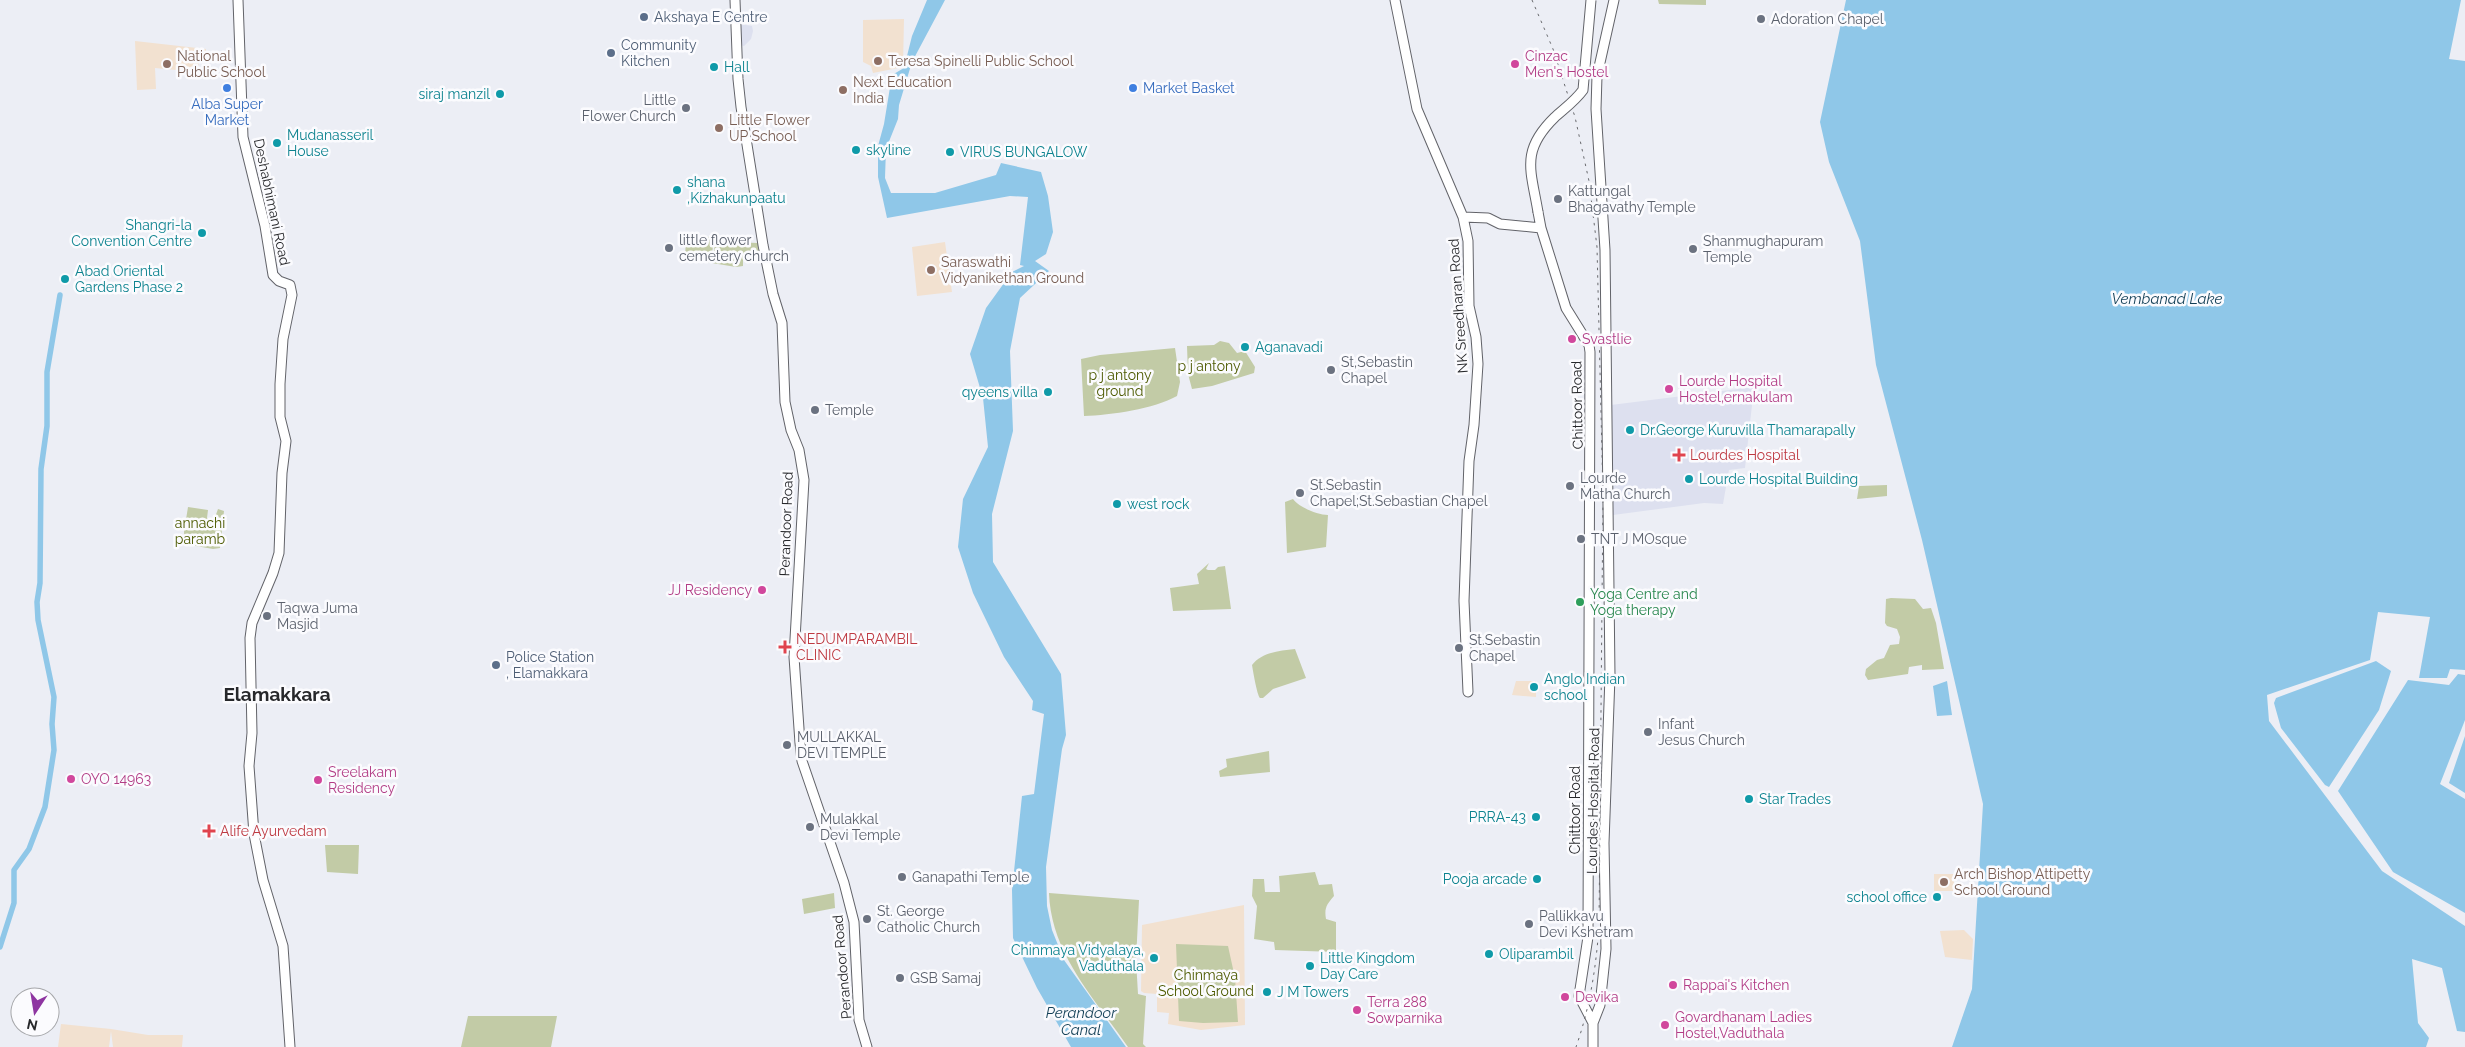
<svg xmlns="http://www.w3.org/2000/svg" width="2465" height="1047" font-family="Raleway,sans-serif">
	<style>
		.built { fill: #dde0ef }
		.education { fill: #f2e1d0 }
		.green { fill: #c2cba6 }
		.water { fill: #8fc7e8 }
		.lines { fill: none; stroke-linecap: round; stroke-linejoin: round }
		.canal { stroke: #8fc7e8; stroke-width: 5.5 }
		.secondary-casing { stroke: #626369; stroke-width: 11 }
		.secondary { stroke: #fff; stroke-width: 9 }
		.rail { stroke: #68696d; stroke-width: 1; stroke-dasharray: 2.5 5; stroke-linecap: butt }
		.secondary-bridge-casing { stroke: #626369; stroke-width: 11; stroke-linecap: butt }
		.secondary-bridge { stroke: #fff; stroke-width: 9 }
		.service-dot { fill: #5c6f8a; stroke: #fbfbfe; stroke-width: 2 }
		.worship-dot { fill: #6b7280; stroke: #fbfbfe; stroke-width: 2 }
		.education-dot { fill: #8d6e63; stroke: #fbfbfe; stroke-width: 2 }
		.hotel-dot { fill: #d1479c; stroke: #fbfbfe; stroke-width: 2 }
		.culture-dot { fill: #0f9aa8; stroke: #fbfbfe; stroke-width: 2 }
		.shop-dot { fill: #3f7fe0; stroke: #fbfbfe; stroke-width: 2 }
		.health-dot { fill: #e0444e; stroke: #fbfbfe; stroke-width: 2 }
		.leisure-dot { fill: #2e9e5b; stroke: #fbfbfe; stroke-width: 2 }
		.labels { text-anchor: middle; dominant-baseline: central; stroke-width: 5; stroke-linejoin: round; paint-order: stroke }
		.service-label { font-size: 14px; fill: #4e5e75; stroke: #fbfbfe; text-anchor: start }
		.worship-label { font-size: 14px; fill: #5b616d; stroke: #fbfbfe; text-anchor: start }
		.education-label { font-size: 14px; fill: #785e54; stroke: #fbfbfe; text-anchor: start }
		.hotel-label { font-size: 14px; fill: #b23c85; stroke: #fbfbfe; text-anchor: start }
		.culture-label { font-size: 14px; fill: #0d838f; stroke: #fbfbfe; text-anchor: start }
		.shop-label { font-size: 14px; fill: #366cbe; stroke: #fbfbfe; text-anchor: start }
		.street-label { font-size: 14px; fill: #27282b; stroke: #fbfbfe }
		.park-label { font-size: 14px; fill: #4d5a00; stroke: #fbfbfe }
		.health-label { font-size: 14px; fill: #be3a42; stroke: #fbfbfe; text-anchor: start }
		.leisure-label { font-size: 14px; fill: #27864d; stroke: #fbfbfe; text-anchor: start }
		.water-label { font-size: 15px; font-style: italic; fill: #123f56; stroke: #fbfbfe }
		.district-label { font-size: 19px; font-weight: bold; fill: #27282b; stroke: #fbfbfe }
	</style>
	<rect width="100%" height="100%" fill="#eceef5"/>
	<!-- built -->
	<path class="built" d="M740,24L752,26L753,31L751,39L744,46L740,45Z
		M1754,387L1745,468L1729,470L1723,504L1704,503L1613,515L1611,502V405Z"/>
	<!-- education -->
	<path class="education" d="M904,19L903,67L873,73L871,66L863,62V20Z
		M135,41L206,49L205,60H199L198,72L155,68L156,89L137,90Z
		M945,242L952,292L917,296L912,247Z
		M1516,681H1536V697L1512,695Z
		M1934,874H1955L1953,891H1934Z
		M1244,905L1245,1025L1201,1030L1168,1024L1169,1013L1157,1012V994L1144,993L1141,991L1142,925Z
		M1964,930L1973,939L1972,960L1945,957L1940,931Z
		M61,1024L111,1029L148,1035H183L182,1047H113L111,1031L109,1047H58Z"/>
	<!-- green -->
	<path class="green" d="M1658,0H1706V5L1659,4Z
		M686,236L714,237L711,263L685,260Z
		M730,242L758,243L759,253L743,256V266L736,267L712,263L715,244L725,245Z
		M1220,341L1229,343L1237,353L1245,351L1255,367L1254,373L1212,386L1192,389L1188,374L1187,346L1214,345Z
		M1175,348L1180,382L1177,396C1154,409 1111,415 1084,416L1081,359L1100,355Z
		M1887,485V496L1857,499L1859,486Z
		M1293,499C1299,507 1317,515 1328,515L1326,547L1287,553L1285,502Z
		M188,507L208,510L207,518L214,520L218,509L224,511L220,548L213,549L185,544L184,532Z
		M1209,563L1206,569L1208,570H1215L1218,567L1225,566L1231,609L1173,611L1170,588L1199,584L1197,574Z
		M1891,598L1915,599L1923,609L1931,608L1936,623L1944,669L1922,670V665L1909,667L1908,674L1868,680L1865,675L1866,669L1877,660L1884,658L1890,645L1899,644L1900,637L1897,629L1887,626L1885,623L1886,599Z
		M1295,649L1306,678L1273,689L1263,698H1260C1257,695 1253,671 1252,665C1262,652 1279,651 1295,649Z
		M1269,751L1270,772L1220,777L1219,771L1227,767L1226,759Z
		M325,845H359L358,874L327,872Z
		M1315,872L1319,885L1332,884L1334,896C1327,904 1324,908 1326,919L1336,922V952L1275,950L1274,942L1254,939L1257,906L1252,896L1253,879H1264L1265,892H1280L1279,876Z
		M834,893L835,908L804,914L802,899Z
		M1049,893L1139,900L1136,960L1138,994L1146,996L1143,1044L1146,1047H1128C1095,999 1051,954 1049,893Z
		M1176,944L1228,946L1235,978L1238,1022L1203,1023L1179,1021Z
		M468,1016H557L551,1047H461Z"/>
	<!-- water -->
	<path class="water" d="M927,0H945L912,62L899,105L898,119L886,149L885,178L891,193H935L996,175L1001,163L1041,172L1048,196L1053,232L1046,254L1035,261L1049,271L1020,298L1010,351L1013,431L992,514L993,562L1061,674L1066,735L1062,749L1046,867L1047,906L1052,930L1064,960L1126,1047H1071L1037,988L1013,938L1012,890L1022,796L1034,794L1044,714L1032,710L1033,701L1004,657L973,593L958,547L963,499L988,447L983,398L970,354L986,308L1012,272L1024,266L1020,265L1028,197L1010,196L887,218L878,177V146L884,124L892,75L904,68L912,36Z
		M1846,0H2461L2449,59L2465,61V670L2450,669L2447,678H2419L2430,617L2378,612L2370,660L2267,695L2269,721L2382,871L2465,926V1032L2457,1031L2442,968L2412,959L2418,1023L2429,1038L2426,1047H1952L1972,989L1983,804L1922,540L1876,365L1860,241L1829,162L1820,122Z
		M2376,661L2391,671L2379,710L2329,787L2325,785L2281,728L2274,703L2276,698Z
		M2458,674L2465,675V720L2440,784L2465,799V913L2393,872L2338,791L2408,680L2449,685Z
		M1947,681L1952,715L1937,716L1933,686Z
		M2465,736V793L2449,783Z"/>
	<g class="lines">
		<!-- canal -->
		<path class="canal" d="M0,947L14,903V870L29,849L45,807L54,750L52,724L54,697L38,620L37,602L40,583L41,469L47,426V372L60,295"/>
		<!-- secondary casing -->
		<g class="secondary-casing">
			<path id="secondary" d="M238,0L243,137L265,226L273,275L279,281L290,285L292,295L283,339L280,384V417L286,441L282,473L279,553L273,573L252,623L250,638L252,733L249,766L254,834L263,880L283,946L290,1047
				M735,0L738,79L741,107L763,245L773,294L782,323L785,402L791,430L799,450L804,480L794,657L800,743L802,761L844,883L854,922L859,1020L867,1047
				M1395,0L1417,109L1463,217L1468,241L1469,306L1476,337L1478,364L1474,425L1469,461L1464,601L1468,692
				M1538,212L1541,228L1566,308L1589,345L1590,352L1588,937L1579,996L1593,1023
				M1463,217L1488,218L1500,224L1541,228
				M1593,1047V1023L1600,1005L1606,949L1604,843L1610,676L1605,250L1596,109L1597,76L1614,0"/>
		</g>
		<!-- secondary -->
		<use href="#secondary" class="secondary"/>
		<!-- rail -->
		<path class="rail" d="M1532,0L1553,49L1575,117L1589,181L1597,247L1603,495L1599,926C1596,968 1590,1007 1576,1047"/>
		<!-- secondary-bridge casing -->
		<g class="secondary-bridge-casing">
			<path id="secondary-bridge" d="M1538,212C1531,170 1520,151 1555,117C1565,108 1575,101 1583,90L1591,0"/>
		</g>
		<!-- secondary-bridge -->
		<use href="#secondary-bridge" class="secondary-bridge"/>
	</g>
	<!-- markers -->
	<g class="service-dot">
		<circle cx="644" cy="17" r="5"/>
		<circle cx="611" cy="53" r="5"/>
		<circle cx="496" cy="665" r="5"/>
	</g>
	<g class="worship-dot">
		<circle cx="1761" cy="19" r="5"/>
		<circle cx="686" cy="108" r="5"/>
		<circle cx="1558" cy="199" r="5"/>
		<circle cx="669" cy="248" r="5"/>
		<circle cx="1693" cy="249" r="5"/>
		<circle cx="1331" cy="370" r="5"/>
		<circle cx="815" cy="410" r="5"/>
		<circle cx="1570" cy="486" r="5"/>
		<circle cx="1300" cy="493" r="5"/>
		<circle cx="1581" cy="539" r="5"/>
		<circle cx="267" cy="616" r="5"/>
		<circle cx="1459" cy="648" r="5"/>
		<circle cx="1648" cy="732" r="5"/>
		<circle cx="787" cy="745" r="5"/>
		<circle cx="810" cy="827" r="5"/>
		<circle cx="902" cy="877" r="5"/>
		<circle cx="867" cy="919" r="5"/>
		<circle cx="1529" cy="924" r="5"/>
		<circle cx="900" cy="978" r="5"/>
	</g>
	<g class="education-dot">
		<circle cx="878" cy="61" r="5"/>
		<circle cx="167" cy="64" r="5"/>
		<circle cx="843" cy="90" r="5"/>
		<circle cx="719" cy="128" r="5"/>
		<circle cx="931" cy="270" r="5"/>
		<circle cx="1944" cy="882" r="5"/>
	</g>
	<g class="hotel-dot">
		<circle cx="1515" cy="64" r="5"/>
		<circle cx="1572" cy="339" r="5"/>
		<circle cx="1669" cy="389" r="5"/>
		<circle cx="762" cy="590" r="5"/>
		<circle cx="71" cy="779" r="5"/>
		<circle cx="318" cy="780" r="5"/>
		<circle cx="1673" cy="985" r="5"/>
		<circle cx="1565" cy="997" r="5"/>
		<circle cx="1357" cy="1010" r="5"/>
		<circle cx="1665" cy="1025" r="5"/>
	</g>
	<g class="culture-dot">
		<circle cx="714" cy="67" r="5"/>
		<circle cx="500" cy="94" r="5"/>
		<circle cx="277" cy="143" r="5"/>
		<circle cx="856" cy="150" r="5"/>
		<circle cx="950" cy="152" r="5"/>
		<circle cx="677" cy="190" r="5"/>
		<circle cx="202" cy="233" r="5"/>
		<circle cx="65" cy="279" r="5"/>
		<circle cx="1245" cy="347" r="5"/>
		<circle cx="1048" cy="392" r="5"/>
		<circle cx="1630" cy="430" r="5"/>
		<circle cx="1689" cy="479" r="5"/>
		<circle cx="1117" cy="504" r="5"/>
		<circle cx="1534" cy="687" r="5"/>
		<circle cx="1749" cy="799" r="5"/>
		<circle cx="1536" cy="817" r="5"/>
		<circle cx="1537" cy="879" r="5"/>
		<circle cx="1937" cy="897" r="5"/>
		<circle cx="1489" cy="954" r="5"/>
		<circle cx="1154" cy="958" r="5"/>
		<circle cx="1310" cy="966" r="5"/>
		<circle cx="1267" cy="992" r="5"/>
	</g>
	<g class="shop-dot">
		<circle cx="227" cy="88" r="5"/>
		<circle cx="1133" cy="88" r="5"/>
	</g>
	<g class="health-dot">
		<path d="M1676.5 447.5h5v5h5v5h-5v5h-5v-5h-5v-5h5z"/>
		<path d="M782.5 639.5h5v5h5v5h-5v5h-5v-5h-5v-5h5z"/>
		<path d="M206.5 823.5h5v5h5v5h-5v5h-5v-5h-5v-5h5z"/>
	</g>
	<circle class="leisure-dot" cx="1580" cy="602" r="5"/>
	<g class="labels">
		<!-- service labels -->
		<g class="service-label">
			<text x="654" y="17">Akshaya E Centre</text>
			<text x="621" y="45">Community<tspan x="621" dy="16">Kitchen</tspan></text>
			<text x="506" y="657">Police Station<tspan x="506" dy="16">, Elamakkara</tspan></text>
		</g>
		<!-- worship labels -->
		<g class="worship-label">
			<text x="1771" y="19">Adoration Chapel</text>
			<text x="676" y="100" text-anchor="end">Little<tspan x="676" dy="16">Flower Church</tspan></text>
			<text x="1568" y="191">Kattungal<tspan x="1568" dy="16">Bhagavathy Temple</tspan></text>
			<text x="679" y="240">little flower<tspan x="679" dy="16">cemetery church</tspan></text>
			<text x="1703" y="241">Shanmughapuram<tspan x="1703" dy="16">Temple</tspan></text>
			<text x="1341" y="362">St,Sebastin<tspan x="1341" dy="16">Chapel</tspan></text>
			<text x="825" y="410">Temple</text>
			<text x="1580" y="478">Lourde<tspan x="1580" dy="16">Matha Church</tspan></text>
			<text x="1310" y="485">St.Sebastin<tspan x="1310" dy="16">Chapel;St.Sebastian Chapel</tspan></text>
			<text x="1591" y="539">TNT J MOsque</text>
			<text x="277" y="608">Taqwa Juma<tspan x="277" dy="16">Masjid</tspan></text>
			<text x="1469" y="640">St.Sebastin<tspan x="1469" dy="16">Chapel</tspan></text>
			<text x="1658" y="724">Infant<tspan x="1658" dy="16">Jesus Church</tspan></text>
			<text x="797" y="737">MULLAKKAL<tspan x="797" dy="16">DEVI TEMPLE</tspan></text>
			<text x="820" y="819">Mulakkal<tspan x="820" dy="16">Devi Temple</tspan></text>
			<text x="912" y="877">Ganapathi Temple</text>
			<text x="877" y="911">St. George<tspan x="877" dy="16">Catholic Church</tspan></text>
			<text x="1539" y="916">Pallikkavu<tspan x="1539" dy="16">Devi Kshetram</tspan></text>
			<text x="910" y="978">GSB Samaj</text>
		</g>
		<!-- education labels -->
		<g class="education-label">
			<text x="177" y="56">National<tspan x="177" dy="16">Public School</tspan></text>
			<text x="888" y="61">Teresa Spinelli Public School</text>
			<text x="853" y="82">Next Education<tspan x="853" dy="16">India</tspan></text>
			<text x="729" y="120">Little Flower<tspan x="729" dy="16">UP School</tspan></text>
			<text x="941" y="262">Saraswathi<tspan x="941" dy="16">Vidyanikethan Ground</tspan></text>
			<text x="1954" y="874">Arch Bishop Attipetty<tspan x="1954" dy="16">School Ground</tspan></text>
		</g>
		<!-- hotel labels -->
		<g class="hotel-label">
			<text x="1525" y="56">Cinzac<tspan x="1525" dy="16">Men's Hostel</tspan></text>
			<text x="1582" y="339">Svastlie</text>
			<text x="1679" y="381">Lourde Hospital<tspan x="1679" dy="16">Hostel,ernakulam</tspan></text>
			<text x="752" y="590" text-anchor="end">JJ Residency</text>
			<text x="328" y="772">Sreelakam<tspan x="328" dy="16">Residency</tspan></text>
			<text x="81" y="779">OYO 14963</text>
			<text x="1683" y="985">Rappai's Kitchen</text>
			<text x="1575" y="997">Devika</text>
			<text x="1367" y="1002">Terra 288<tspan x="1367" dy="16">Sowparnika</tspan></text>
			<text x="1675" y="1017">Govardhanam Ladies<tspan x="1675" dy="16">Hostel,Vaduthala</tspan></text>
		</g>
		<!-- culture labels -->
		<g class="culture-label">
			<text x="724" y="67">Hall</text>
			<text x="490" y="94" text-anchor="end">siraj manzil</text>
			<text x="287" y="135">Mudanasseril<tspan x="287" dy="16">House</tspan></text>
			<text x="866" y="150">skyline</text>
			<text x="960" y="152">VIRUS BUNGALOW</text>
			<text x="687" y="182">shana<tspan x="687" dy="16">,Kizhakunpaatu</tspan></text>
			<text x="192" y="225" text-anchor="end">Shangri-la<tspan x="192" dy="16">Convention Centre</tspan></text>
			<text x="75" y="271">Abad Oriental<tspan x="75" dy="16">Gardens Phase 2</tspan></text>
			<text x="1255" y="347">Aganavadi</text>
			<text x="1038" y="392" text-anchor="end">qyeens villa</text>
			<text x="1640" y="430">Dr.George Kuruvilla Thamarapally</text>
			<text x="1699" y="479">Lourde Hospital Building</text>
			<text x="1127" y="504">west rock</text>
			<text x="1544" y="679">Anglo Indian<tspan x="1544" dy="16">school</tspan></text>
			<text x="1759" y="799">Star Trades</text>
			<text x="1526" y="817" text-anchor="end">PRRA-43</text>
			<text x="1527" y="879" text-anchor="end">Pooja arcade</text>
			<text x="1927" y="897" text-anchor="end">school office</text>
			<text x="1144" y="950" text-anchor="end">Chinmaya Vidyalaya,<tspan x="1144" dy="16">Vaduthala</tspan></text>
			<text x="1499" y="954">Oliparambil</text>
			<text x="1320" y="958">Little Kingdom<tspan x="1320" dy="16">Day Care</tspan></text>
			<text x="1277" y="992">J M Towers</text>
		</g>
		<!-- shop labels -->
		<g class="shop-label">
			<text x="1143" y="88">Market Basket</text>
			<text x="227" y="104" text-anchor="middle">Alba Super<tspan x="227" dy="16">Market</tspan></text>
		</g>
		<!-- street labels -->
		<g class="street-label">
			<text transform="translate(272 202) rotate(78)">Deshabhimani Road</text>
			<text transform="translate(1458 306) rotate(-94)">NK Sreedharan Road</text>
			<text transform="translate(1577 405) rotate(-91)">Chittoor Road</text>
			<text transform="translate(786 524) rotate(-88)">Perandoor Road</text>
			<text transform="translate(1593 801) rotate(-89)">Lourdes Hospital Road</text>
			<text transform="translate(1575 810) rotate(-90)">Chittoor Road</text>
			<text transform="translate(842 967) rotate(-95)">Perandoor Road</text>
		</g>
		<!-- park labels -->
		<g class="park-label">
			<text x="1209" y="366">p j antony</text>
			<text x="1120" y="375">p j antony<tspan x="1120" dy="16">ground</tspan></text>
			<text x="200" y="523">annachi<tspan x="200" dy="16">paramb</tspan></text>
			<text x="1206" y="975">Chinmaya<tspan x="1206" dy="16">School Ground</tspan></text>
		</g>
		<!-- health labels -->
		<g class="health-label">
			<text x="1690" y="455">Lourdes Hospital</text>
			<text x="796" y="639">NEDUMPARAMBIL<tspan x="796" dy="16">CLINIC</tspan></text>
			<text x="220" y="831">Alife Ayurvedam</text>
		</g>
		<!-- leisure labels -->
		<g class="leisure-label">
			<text x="1590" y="594">Yoga Centre and<tspan x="1590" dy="16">Yoga therapy</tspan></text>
		</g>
		<!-- water labels -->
		<g class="water-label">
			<text x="2167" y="299">Vembanad Lake</text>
			<text x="1081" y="1013">Perandoor<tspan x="1081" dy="17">Canal</tspan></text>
		</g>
		<!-- district labels -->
		<g class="district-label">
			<text x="277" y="694">Elamakkara</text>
		</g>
	</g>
	<!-- north arrow -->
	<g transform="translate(35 1012) rotate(192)"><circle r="24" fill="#fbfbfe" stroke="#a6a7aa"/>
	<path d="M0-4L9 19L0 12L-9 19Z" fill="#8e35a1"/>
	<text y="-8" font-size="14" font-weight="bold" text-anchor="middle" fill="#27282b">N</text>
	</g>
</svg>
